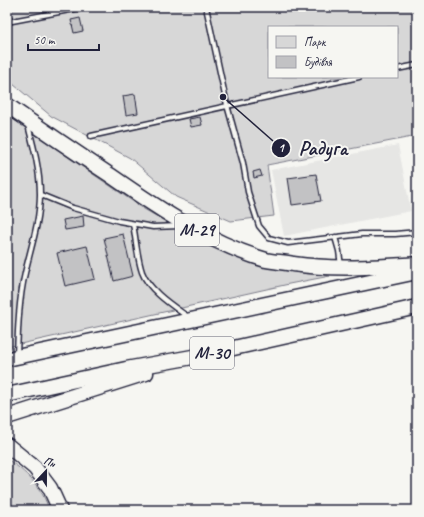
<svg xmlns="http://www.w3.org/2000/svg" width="424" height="517" font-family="Caveat,sans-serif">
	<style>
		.built { fill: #e6e6e4 }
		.green { fill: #d7d7d7; stroke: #7c7c89; fill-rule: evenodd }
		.building { fill: #c2c2c4; stroke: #22223b }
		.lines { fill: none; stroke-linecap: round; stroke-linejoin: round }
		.service-casing { stroke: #22223b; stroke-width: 7 }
		.trunk-casing { stroke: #22223b; stroke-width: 17 }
		.service { stroke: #f6f6f2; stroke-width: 4 }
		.trunk { stroke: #f6f6f2; stroke-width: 14 }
		.labels { text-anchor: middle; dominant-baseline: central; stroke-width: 4; stroke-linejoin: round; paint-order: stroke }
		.shield { fill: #f6f6f2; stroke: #626272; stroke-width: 1 }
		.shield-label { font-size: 18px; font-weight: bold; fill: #22223b }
		.leader { fill: none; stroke: #22223b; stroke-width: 1.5 }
		.callout-dot { fill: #22223b; stroke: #f6f6f2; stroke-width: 1.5 }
		.mark-label { font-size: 12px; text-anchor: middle; font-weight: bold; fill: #fff }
		.callout-label { font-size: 20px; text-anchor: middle; font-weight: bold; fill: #22223b; stroke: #f6f6f2; stroke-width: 4; stroke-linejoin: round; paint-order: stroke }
	</style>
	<rect width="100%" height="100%" fill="#f6f6f2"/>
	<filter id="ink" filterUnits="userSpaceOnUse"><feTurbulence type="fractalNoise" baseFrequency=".025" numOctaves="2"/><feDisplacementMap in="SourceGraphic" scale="8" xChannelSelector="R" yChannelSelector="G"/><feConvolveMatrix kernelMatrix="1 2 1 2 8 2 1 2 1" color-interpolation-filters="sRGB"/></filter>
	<g filter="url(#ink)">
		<!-- built -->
		<path class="built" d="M398,145L411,211L284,236L271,170Z"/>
		<!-- green -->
		<path class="green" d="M7,7H417V136L267,165L274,216L231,221L176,197L130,158L51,116L7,79ZM269,27H397V77H269Z
			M7,115L144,209L198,240L270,266L330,276L289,284L7,347Z
			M7,459C25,471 43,488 49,510H7Z"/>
		<!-- building -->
		<path class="building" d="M80,18L83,31L74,33L71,20Z
			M135,94L138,113L126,115L123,96Z
			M200,117L202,125L191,127L189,119Z
			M260,170L262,176L254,178L253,172Z
			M316,174L321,201L292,205L288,178Z
			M83,216L84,227L65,230L63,220Z
			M123,234L133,276L114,281L104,238Z
			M87,246L95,279L65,286L57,253Z"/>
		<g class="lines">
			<!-- service casing -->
			<g class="service-casing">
				<path id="service" d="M206,7L227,105L243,163L248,192L259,226L269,238L288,243L362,234H395L417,232
					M7,22L85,7
					M397,69L417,65
					M91,136L359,77
					M41,195L73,208L119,221L153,227L180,226
					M133,224C136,240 137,257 142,272C149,291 173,306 188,317
					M335,237L339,251L341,266
					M17,355C18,327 19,299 25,273C31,247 40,221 40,194C40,171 34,148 28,125"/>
			</g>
			<!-- trunk casing -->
			<g class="trunk-casing">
				<path id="trunk" d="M7,105C41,129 75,152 110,175C159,209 209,243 266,260C275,262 284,262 293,264C335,270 375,267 417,264
					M7,359L417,272
					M7,395L126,369L198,356L417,307
					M7,417L146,373
					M7,445L35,468L50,488L60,510"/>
			</g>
			<!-- service -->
			<use href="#service" class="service"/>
			<!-- trunk -->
			<use href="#trunk" class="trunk"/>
		</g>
	</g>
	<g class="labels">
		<!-- shield labels -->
		<g class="shield">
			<rect x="175" y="214" width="44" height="32" rx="3"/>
			<rect x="190" y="337" width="44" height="32" rx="3"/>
		</g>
		<g class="shield-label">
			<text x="197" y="230">М-29</text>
			<text x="212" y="353">М-30</text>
		</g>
	</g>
	<!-- callouts -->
	<path class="leader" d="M223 97L281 148"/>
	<g class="callout-dot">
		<circle cx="223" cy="97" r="4"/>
		<circle cx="281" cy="148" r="10"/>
	</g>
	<g class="mark-label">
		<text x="281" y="152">1</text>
	</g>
	<g class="callout-label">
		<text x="323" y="155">Радуга</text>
	</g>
	<!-- margin -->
	<rect width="424" height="517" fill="none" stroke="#f6f6f2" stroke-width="24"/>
	<rect x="12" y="12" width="400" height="493" fill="none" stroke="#22223b" stroke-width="1.5" filter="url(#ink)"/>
	<!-- legend -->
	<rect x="268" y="26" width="130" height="52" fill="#f6f6f2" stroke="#a1a1a9"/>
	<rect x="276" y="36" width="20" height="12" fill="#d7d7d7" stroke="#a1a1a9"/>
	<text x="304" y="46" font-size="12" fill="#22223b">Парк</text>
	<rect x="276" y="56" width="20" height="12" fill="#c2c2c4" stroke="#a1a1a9"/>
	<text x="304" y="66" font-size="12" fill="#22223b">Будівля</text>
	<!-- north arrow -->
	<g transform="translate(46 471) rotate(22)" stroke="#f6f6f2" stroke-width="3" paint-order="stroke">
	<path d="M0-3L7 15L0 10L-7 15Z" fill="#22223b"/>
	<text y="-6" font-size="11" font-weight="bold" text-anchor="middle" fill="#22223b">Пн</text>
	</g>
	<!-- scale -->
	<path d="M28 44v6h71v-6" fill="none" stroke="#22223b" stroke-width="2"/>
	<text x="34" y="44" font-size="12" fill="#22223b" stroke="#f6f6f2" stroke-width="3" paint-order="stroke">50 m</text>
</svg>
